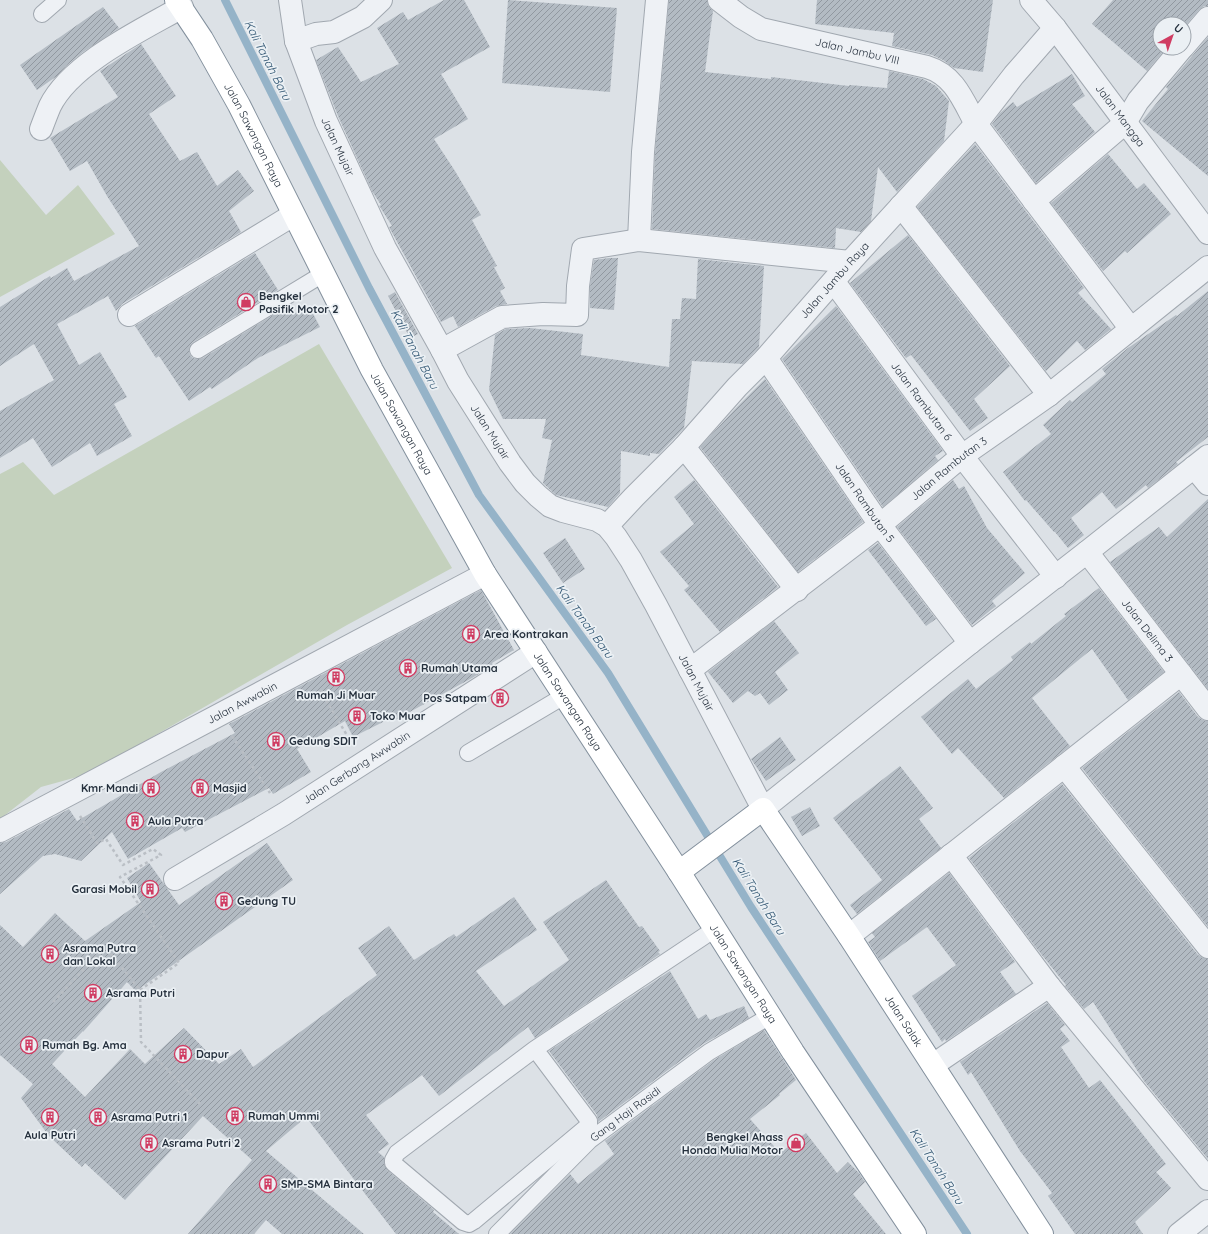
<svg xmlns="http://www.w3.org/2000/svg" width="1208" height="1234" font-family="Quicksand,sans-serif">
	<style>
		.green { fill: #c4d1bd }
		.lines { fill: none; stroke-linecap: round; stroke-linejoin: round }
		.stream { stroke: #95b3c8; stroke-width: 8 }
		.building { fill: url(#building-hatch) }
		.service-casing { stroke: #a1a8b0; stroke-width: 18 }
		.minor-casing { stroke: #a1a8b0; stroke-width: 24 }
		.tertiary-casing { stroke: #a1a8b0; stroke-width: 24 }
		.trunk-casing { stroke: #83909d; stroke-width: 24 }
		.path { stroke: #babfc5; stroke-width: 2.5; stroke-dasharray: 3 3; stroke-linecap: butt }
		.service { stroke: #eef1f5; stroke-width: 16 }
		.minor { stroke: #eef1f5; stroke-width: 22 }
		.tertiary { stroke: #eef1f5; stroke-width: 22 }
		.trunk { stroke: #fff; stroke-width: 22 }
		.labels { text-anchor: middle; dominant-baseline: central; stroke-width: 3.5; stroke-linejoin: round; paint-order: stroke }
		.street-label { font-size: 11px; fill: #25303d; stroke: #ebf0f4 }
		.poi-label { font-size: 11px; font-weight: bold; fill: #25303d; stroke: #ebf0f4; text-anchor: start }
		.water-label { font-size: 12px; font-style: italic; fill: #2f5471; stroke: #ebf0f4 }
	</style>
	<defs>
		<pattern id="building-hatch" width="6" height="6" patternUnits="userSpaceOnUse"><rect width="6" height="6" fill="#b3bbc3"/><path d="M-1 1l2-2M0 6l6-6M5 7l2-2" fill="none" stroke="#9198a0"/></pattern>
	</defs>
	<rect width="100%" height="100%" fill="#dce1e6"/>
	<!-- green -->
	<path class="green" d="M0,160L46,215L78,185L115,234L0,297Z
		M319,344L452,568L347,625L88,774L41,787L0,819V474L23,462L54,495Z"/>
	<g class="lines">
		<!-- stream -->
		<path class="stream" d="M225,0L369,288L479,495L608,673L751,907L967,1234"/>
	</g>
	<!-- building -->
	<path class="building" d="M444,0H464L490,47L441,74L468,119L434,139L455,171L481,215L472,220L497,266L494,267L505,288L500,291L507,304L496,306L458,327L453,316L441,322L389,227L392,226L380,207L379,206L381,205L372,191L338,116L316,60L338,47L361,82L399,64L377,28L403,12L408,20Z
		M508,0L617,8L610,92L502,83Z
		M669,0H707L708,5L713,11L705,72L771,79V77L849,86V85L887,88L889,71L923,79L936,86L949,101L944,141L897,192L878,167L871,221L861,232L836,228L835,248L652,229L655,153Z
		M817,0H993L983,72L954,68L943,60L932,55L892,46L894,33L815,24Z
		M1113,0H1208V6H1204L1199,10L1184,27V24H1160V48H1166L1147,71L1092,24Z
		M103,7L119,28L83,52L66,66L57,76L37,90L20,65Z
		M1208,37V176L1142,121L1168,89L1166,87Z
		M141,44L176,96L149,114L180,161L197,152L217,186L238,170L254,191L229,211L241,232L122,304L116,311L108,296L57,324L79,365L100,352L127,397L114,404L132,436L97,456L90,443L52,467L33,438L0,458V411L54,380L34,344L0,366V307L50,276L51,278L67,268L74,281L139,246L107,196L87,161L70,171L50,138L118,97L100,71Z
		M1072,74L1085,96L1072,104L1095,132L1036,183L992,124L1000,113L1013,102L1017,107Z
		M975,144L1084,288L1078,293L1111,329L1085,350L1077,341L1046,371L917,207Z
		M1108,154L1137,189L1144,183L1171,214L1127,253L1125,251L1103,271L1051,203Z
		M908,235L1010,366L974,399L988,418L970,431L911,355L906,358L850,283Z
		M255,253L278,290L193,342L190,345L189,350L190,355L193,358L198,359L203,358L288,306L293,314L309,306L320,327L258,358L212,389L210,387L189,401L159,356L156,358L135,326Z
		M609,258H618L614,310L590,308V287L594,260Z
		M698,259L764,266L759,347L743,364L692,361L684,428L659,454L650,453V456L621,451L620,493L608,507L556,495L543,483L552,440L542,438L546,419H503L489,390L495,335L506,329L530,328L583,334L581,355L669,367L672,319H680L682,298L696,299Z
		M1208,291V437L1176,462L1178,464L1148,488L1146,485L1116,509L1102,492L1071,518L1084,535L1068,548L1055,532H1054L1026,500L1025,501L1003,472L1051,434L1043,425L1070,400L1072,402L1106,374L1102,369L1128,348L1176,315L1177,316Z
		M395,292L418,334L410,338L388,296Z
		M836,306L943,451L935,456L938,460L883,507L782,359Z
		M765,379L863,522L798,572L700,447L734,410Z
		M694,480L778,587L720,632L684,590L689,586L660,552L694,524L674,497Z
		M953,480L959,489L964,486L987,528L1025,573L992,601L996,606L972,625L897,527Z
		M1208,499V689L1110,562L1159,527L1167,537Z
		M565,538L585,569L563,583L543,553Z
		M878,543L936,619L926,626L868,550Z
		M1099,588L1164,672L1128,700L1092,649L1032,698L1070,746L1004,798L958,748L952,754L921,717L968,679L976,689L1013,660L1011,657L1030,642L1031,644L1066,616L1064,614Z
		M481,590L514,650L492,663L493,665L472,678L395,720L393,717L353,737L345,721L297,749L311,772L273,794L269,788L185,832L182,828L128,859L112,832L81,861L55,854L43,856L0,894V843L6,842L69,809L77,821L161,772L235,733L229,724Z
		M774,621L799,653L775,672L788,690L769,705L760,693L755,696L748,691L733,703L708,672Z
		M1179,692L1198,717L1203,720L1208,721V927L1082,768Z
		M780,737L796,760L766,781L751,759Z
		M900,766L933,808L919,819L941,848L857,914L850,905L882,880L833,818Z
		M1062,784L1198,955L1203,958L1208,959V1159L1144,1081L1093,1002L1084,1009L1065,986L1066,985L1037,949L969,858Z
		M810,807L820,826L802,836L791,817Z
		M267,843L293,880L136,991L127,982L83,1032V1031L52,1064L85,1097L130,1049L145,1064L184,1028L219,1064L241,1049L253,1067L377,975L358,948L389,926L414,960L454,934L456,937L514,897L537,930L476,971L504,1006L569,960L543,922L606,880L639,927L642,926L660,951L658,952L660,954L535,1038L528,1027L439,1096L422,1075L366,1115L389,1144L378,1152L384,1157V1163L387,1170L434,1210L433,1212L459,1234H396L306,1117L266,1151L364,1234H282L266,1220L254,1234H188L252,1160L203,1116L125,1200L85,1163L82,1167L49,1136L21,1098L33,1084L0,1055V925L23,947L55,913L85,941L141,902L127,878L149,863L179,905Z
		M949,873L1015,962L1000,972L1016,994L946,1041L945,1039L942,1042L912,996L956,965L927,927L880,961L868,942L875,937L872,933Z
		M670,971L698,1019L706,1014L710,1020L744,1006L749,1018L703,1044L598,1122L597,1115L549,1051Z
		M1047,1003L1065,1025L1060,1029L1070,1041L1061,1047L1089,1088L1100,1080L1166,1164L1156,1172L1171,1188L1135,1222L1143,1234H1075L1048,1196L1052,1193L1020,1151L971,1072L968,1075L960,1062Z
		M764,1030L796,1080L779,1094L780,1095L750,1119L780,1153L806,1133L837,1173L848,1162L859,1173L865,1182L853,1194L886,1234H510L570,1174L578,1184L614,1154L605,1141L714,1060Z"/>
	<g class="lines">
		<!-- service casing -->
		<g class="service-casing">
			<g id="service">
				<path d="M42,14L58,0"/>
				<path d="M198,350L323,274"/>
				<path d="M468,753L564,696"/>
				<path d="M535,1049L589,1121V1125L474,1221L469,1224L463,1222L393,1163V1160L397,1153L535,1049L715,929"/>
				<path id="s1" d="M497,1234L590,1140L709,1052L770,1016"/>
			</g>
		</g>
		<!-- minor casing -->
		<g class="minor-casing">
			<g id="minor">
				<path id="s2" d="M290,0L296,41L326,121L385,248L442,350L458,381L510,463L525,483L538,496L550,506L563,511L597,520L607,526L616,537L631,560L656,605L763,809L970,643L1087,552L1208,456"/>
				<path id="s3" d="M719,0L741,17L761,29L927,67C954,75 963,100 976,124L1131,329"/>
				<path d="M296,41L316,34L334,32L363,17L381,0"/>
				<path d="M1184,46L1208,18"/>
				<path d="M41,129C44,121 47,113 50,106C71,63 142,30 182,7"/>
				<path d="M1034,201L1125,123L1138,101L1182,48"/>
				<path d="M901,206L1049,395"/>
				<path d="M639,240L643,152L657,0"/>
				<path id="s4" d="M834,282L962,456L1056,577"/>
				<path d="M129,315L293,215"/>
				<path d="M442,350L502,317L543,314L577,315L578,286L583,249L639,240L850,262"/>
				<path id="s5" d="M766,358L880,525L970,643"/>
				<path d="M684,447L797,590"/>
				<path d="M1194,467L1208,484"/>
				<path id="s6" d="M607,526L634,497L684,447L737,387L766,358L850,262L976,124L1014,75L1055,28"/>
				<path id="s7" d="M1087,552L1208,709"/>
				<path id="s8" d="M690,670L880,525L962,456L1049,395L1208,267"/>
				<path d="M1064,766L1208,947"/>
				<path id="s9" d="M0,831L485,574"/>
				<path d="M951,855L1049,986L1208,1179"/>
				<path id="s10" d="M175,879L284,814L536,652"/>
				<path d="M849,936L1181,674"/>
				<path d="M933,1065L1049,986"/>
				<path d="M1179,1234L1208,1211"/>
			</g>
		</g>
		<!-- tertiary casing -->
		<g class="tertiary-casing">
			<g id="tertiary">
				<path id="s11" d="M1031,0L1055,28L1208,233"/>
			</g>
		</g>
		<!-- trunk casing -->
		<g class="trunk-casing">
			<g id="trunk">
				<path id="s12" d="M176,0L202,39L239,105L372,370L485,574L679,872L793,1052L915,1234"/>
				<path id="s13" d="M679,872L763,809L849,936L1042,1234"/>
			</g>
		</g>
		<!-- path -->
		<path class="path" d="M320,690L351,742
			M232,736L270,793
			M80,816L97,843L106,839L123,865L153,849L161,855L120,877L179,963L140,990L141,1042L200,1104
			M53,1002L105,947L140,990"/>
		<!-- service -->
		<use href="#service" class="service"/>
		<!-- minor -->
		<use href="#minor" class="minor"/>
		<!-- tertiary -->
		<use href="#tertiary" class="tertiary"/>
		<!-- trunk -->
		<use href="#trunk" class="trunk"/>
	</g>
	<!-- icons -->
	<defs>
		<g id="shop-ring" transform="scale(0.9)"><circle r="9.5" fill="#ebf0f4" stroke="#d03c62" stroke-width="1.5"/><path d="M-5-2.5h2.3a2.7 3.5 0 0 1 5.4 0H5L5.5 6h-11ZM-1.5-2.5h3a1.5 2.3 0 0 0-3 0Z" fill="#d03c62"/></g>
		<g id="building-ring" transform="scale(0.9)"><circle r="9.5" fill="#ebf0f4" stroke="#d03c62" stroke-width="1.5"/><path d="M-4-6H4V6H1V3H-1V6H-4ZM-2.5-4.3h1.7v1.8h-1.7ZM.8-4.3h1.7v1.8H.8ZM-2.5-1h1.7V.8h-1.7ZM.8-1h1.7V.8H.8Z" fill="#d03c62"/></g>
	</defs>
	<g fill-rule="evenodd">
		<use href="#shop-ring" x="246" y="302"/>
		<use href="#building-ring" x="471" y="634"/>
		<use href="#building-ring" x="408" y="668"/>
		<use href="#building-ring" x="336" y="677"/>
		<use href="#building-ring" x="500" y="698"/>
		<use href="#building-ring" x="357" y="716"/>
		<use href="#building-ring" x="276" y="741"/>
		<use href="#building-ring" x="151" y="788"/>
		<use href="#building-ring" x="200" y="788"/>
		<use href="#building-ring" x="135" y="821"/>
		<use href="#building-ring" x="150" y="889"/>
		<use href="#building-ring" x="224" y="901"/>
		<use href="#building-ring" x="50" y="954"/>
		<use href="#building-ring" x="93" y="993"/>
		<use href="#building-ring" x="29" y="1045"/>
		<use href="#building-ring" x="183" y="1054"/>
		<use href="#building-ring" x="235" y="1116"/>
		<use href="#building-ring" x="50" y="1117"/>
		<use href="#building-ring" x="98" y="1117"/>
		<use href="#building-ring" x="149" y="1143"/>
		<use href="#shop-ring" x="796" y="1143"/>
		<use href="#building-ring" x="268" y="1184"/>
	</g>
	<g class="labels">
		<!-- street labels -->
		<g class="street-label">
			<text stroke="none"><textPath href="#s3" startOffset="150">Jalan Jambu VIII</textPath></text>
			<text stroke="none"><textPath href="#s11" startOffset="146">Jalan Mangga</textPath></text>
			<text stroke="none"><textPath href="#s12" startOffset="156">Jalan Sawangan Raya</textPath></text>
			<text stroke="none"><textPath href="#s2" startOffset="155">Jalan Mujair</textPath></text>
			<text stroke="none"><textPath href="#s6" startOffset="335">Jalan Jambu Raya</textPath></text>
			<text stroke="none"><textPath href="#s4" startOffset="148">Jalan Rambutan 6</textPath></text>
			<text stroke="none"><textPath href="#s12" startOffset="480">Jalan Sawangan Raya</textPath></text>
			<text stroke="none"><textPath href="#s2" startOffset="479">Jalan Mujair</textPath></text>
			<text stroke="none"><textPath href="#s8" startOffset="328">Jalan Rambutan 3</textPath></text>
			<text stroke="none"><textPath href="#s5" startOffset="175">Jalan Rambutan 5</textPath></text>
			<text stroke="none"><textPath href="#s7" startOffset="99">Jalan Delima 3</textPath></text>
			<text stroke="none"><textPath href="#s2" startOffset="816">Jalan Mujair</textPath></text>
			<text stroke="none"><textPath href="#s12" startOffset="804">Jalan Sawangan Raya</textPath></text>
			<text stroke="none"><textPath href="#s9" startOffset="274">Jalan Awwabin</textPath></text>
			<text stroke="none"><textPath href="#s10" startOffset="213">Jalan Gerbang Awwabin</textPath></text>
			<text stroke="none"><textPath href="#s12" startOffset="1128">Jalan Sawangan Raya</textPath></text>
			<text stroke="none"><textPath href="#s13" startOffset="359">Jalan Salak</textPath></text>
			<text stroke="none"><textPath href="#s1" startOffset="176">Gang Haji Rasidi</textPath></text>
		</g>
		<!-- poi labels -->
		<g class="poi-label">
			<text x="259" y="296">Bengkel<tspan x="259" dy="13">Pasifik Motor 2</tspan></text>
			<text x="484" y="634">Area Kontrakan</text>
			<text x="421" y="668">Rumah Utama</text>
			<text x="336" y="695" text-anchor="middle">Rumah Ji Muar</text>
			<text x="487" y="698" text-anchor="end">Pos Satpam</text>
			<text x="370" y="716">Toko Muar</text>
			<text x="289" y="741">Gedung SDIT</text>
			<text x="138" y="788" text-anchor="end">Kmr Mandi</text>
			<text x="213" y="788">Masjid</text>
			<text x="148" y="821">Aula Putra</text>
			<text x="137" y="889" text-anchor="end">Garasi Mobil</text>
			<text x="237" y="901">Gedung TU</text>
			<text x="63" y="948">Asrama Putra<tspan x="63" dy="13">dan Lokal</tspan></text>
			<text x="106" y="993">Asrama Putri</text>
			<text x="42" y="1045">Rumah Bg. Ama</text>
			<text x="196" y="1054">Dapur</text>
			<text x="248" y="1116">Rumah Ummi</text>
			<text x="111" y="1117">Asrama Putri 1</text>
			<text x="50" y="1135" text-anchor="middle">Aula Putri</text>
			<text x="783" y="1137" text-anchor="end">Bengkel Ahass<tspan x="783" dy="13">Honda Mulia Motor</tspan></text>
			<text x="162" y="1143">Asrama Putri 2</text>
			<text x="281" y="1184">SMP-SMA Bintara</text>
		</g>
		<!-- water labels -->
		<g class="water-label">
			<text transform="translate(268 60) rotate(63)">Kali Tanah Baru</text>
			<text transform="translate(415 349) rotate(62)">Kali Tanah Baru</text>
			<text transform="translate(585 621) rotate(54)">Kali Tanah Baru</text>
			<text transform="translate(759 896) rotate(58)">Kali Tanah Baru</text>
			<text transform="translate(937 1166) rotate(57)">Kali Tanah Baru</text>
		</g>
	</g>
	<!-- north arrow -->
	<g transform="translate(1172 36) rotate(40)"><circle r="19" fill="#ebf0f4" stroke="#9ca3ab"/>
	<path d="M0-3L7 15L0 10L-7 15Z" fill="#d03c62"/>
	<text y="-6" font-size="11" font-weight="bold" text-anchor="middle" fill="#25303d">U</text>
	</g>
</svg>
